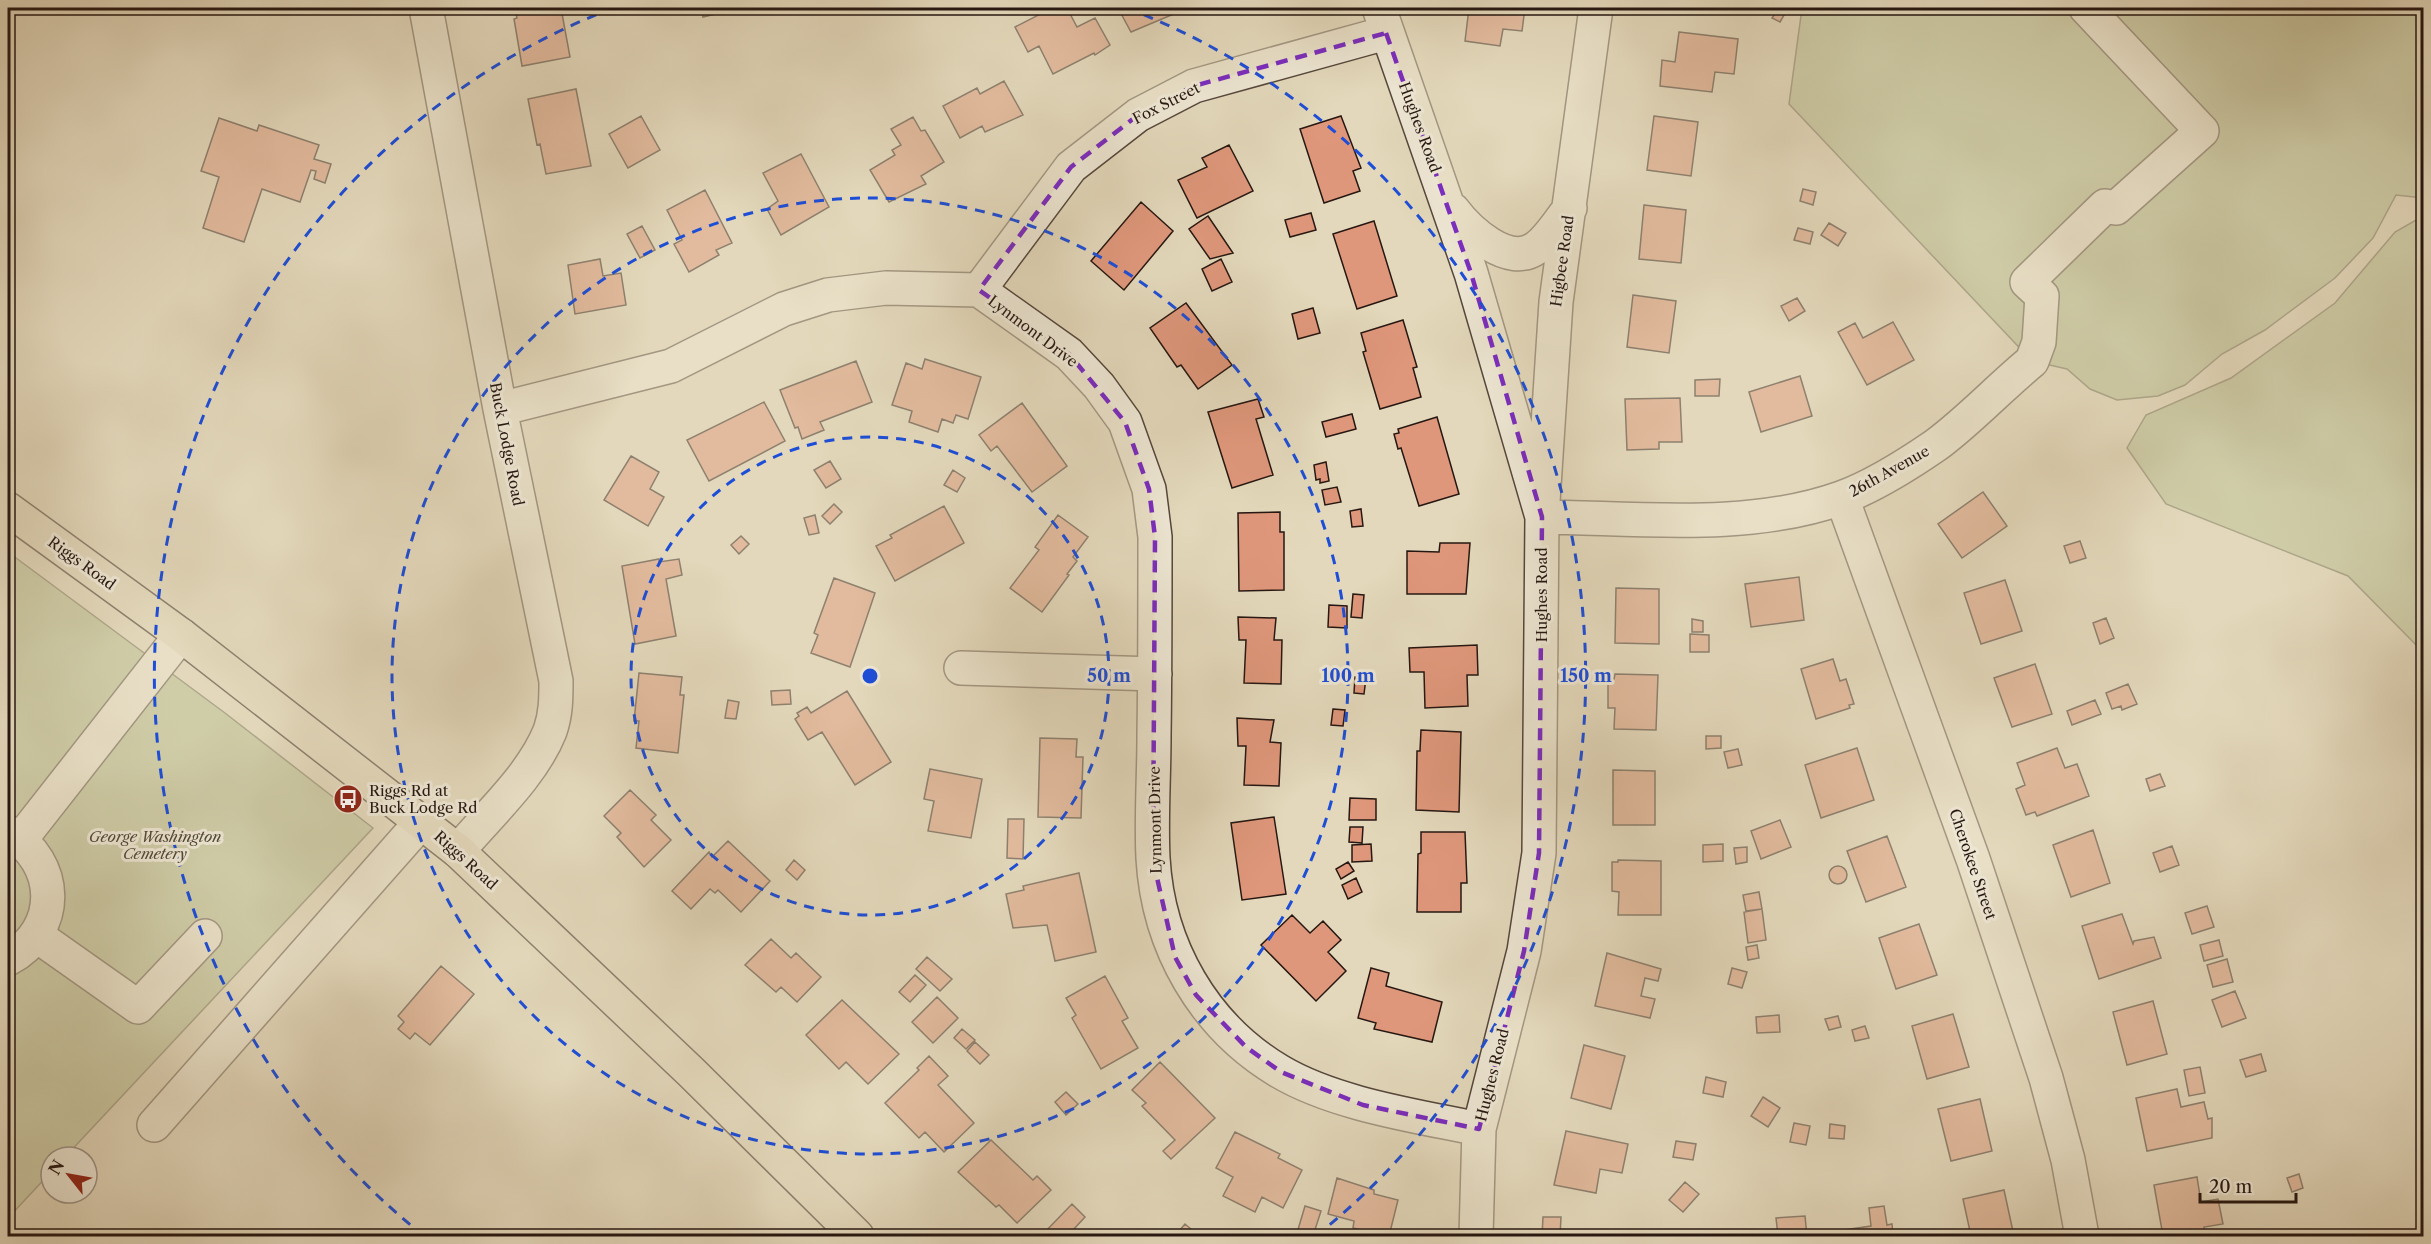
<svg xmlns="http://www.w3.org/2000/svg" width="2431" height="1244" font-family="'Libre Caslon Text',serif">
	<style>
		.green { fill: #b5be90; stroke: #6e6a51; stroke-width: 1.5 }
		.building { fill: #df977b; stroke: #261712; stroke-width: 1.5 }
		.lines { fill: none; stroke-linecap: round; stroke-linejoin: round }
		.minor-casing { stroke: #55473c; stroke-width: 36 }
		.major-casing { stroke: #261712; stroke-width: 36 }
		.minor { stroke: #ede6d3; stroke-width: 33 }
		.major { stroke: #e3d8bb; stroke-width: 33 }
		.marked { fill: none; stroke: #7b2cbf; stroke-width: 4.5; stroke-dasharray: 12 8; stroke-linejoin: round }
		.ring { fill: none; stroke: #1d4ed8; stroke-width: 3; stroke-dasharray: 10 8 }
		.labels { text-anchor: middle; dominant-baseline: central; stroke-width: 6; stroke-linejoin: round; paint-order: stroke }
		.street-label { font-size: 15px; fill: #261712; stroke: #ede6d3 }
		.poi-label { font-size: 15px; fill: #261712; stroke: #ede6d3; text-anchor: start }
		.park-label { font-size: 15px; font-style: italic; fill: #514938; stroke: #ede6d3 }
		.centre { fill: #1d4ed8; stroke: #ede6d3; stroke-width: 3 }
		.ring-label { font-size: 18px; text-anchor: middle; font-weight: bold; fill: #1d4ed8; stroke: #ede6d3; stroke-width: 6; stroke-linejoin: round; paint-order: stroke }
	</style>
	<rect width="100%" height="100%" fill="#e3d8bb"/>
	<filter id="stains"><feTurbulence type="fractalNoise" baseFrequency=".00333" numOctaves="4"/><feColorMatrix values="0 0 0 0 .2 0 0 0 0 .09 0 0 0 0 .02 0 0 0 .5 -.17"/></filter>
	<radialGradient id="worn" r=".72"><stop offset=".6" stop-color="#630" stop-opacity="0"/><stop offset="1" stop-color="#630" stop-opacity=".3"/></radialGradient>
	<!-- green -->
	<path class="green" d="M1802,8H2423V198L2396,195L2373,238L2335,278L2265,330L2222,354L2185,385L2158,396L2117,400L2090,389L2067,369L2032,361L1789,104Z
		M2416,220L2424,222L2423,652L2348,576L2166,504L2127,448L2146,415L2231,378L2335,303L2395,232Z
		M8,552L225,713L373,828L65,1157H51V1172L8,1218Z"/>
	<!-- building -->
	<path class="building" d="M515,8H561L570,57L522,66L514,19L517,18Z
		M701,8H723L724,12L703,17Z
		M1052,8H1067L1077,27L1095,18L1110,45L1095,55L1094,53L1053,74L1039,46L1028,52L1015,27Z
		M1118,8H1188L1131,32Z
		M1469,8H1525L1522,31L1503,29L1500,46L1465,41Z
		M1779,8L1787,10L1780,22L1772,18Z
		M1679,32L1738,39L1734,74L1715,72L1712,92L1660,86L1662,60L1675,62Z
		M1004,81L1023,115L985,132L982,126L960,138L943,106L977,88L980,94Z
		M576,89L591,166L546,174L540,144L537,145L528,99Z
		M641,116L660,150L628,168L609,134Z
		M1341,116L1361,168L1353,171L1360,191L1324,203L1300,129Z
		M1654,116L1698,122L1691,176L1647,170Z
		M913,117L921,131L925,130L944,162L921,176L926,184L889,202L870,170L895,155L892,150L901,145L891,129Z
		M219,118L257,131L259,125L319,145L314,159L331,164L325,183L314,179L316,171L311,170L300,202L262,189L244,242L203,228L219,177L201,171Z
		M1229,145L1253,191L1197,218L1178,180L1207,167L1202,158Z
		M801,154L829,207L781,235L767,209L778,201L763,173Z
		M1803,189L1816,192L1813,205L1800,201Z
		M705,190L732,243L716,250L719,255L689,272L674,244L682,240L667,210Z
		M1141,202L1173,231L1124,290L1091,261Z
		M1644,205L1686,210L1681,263L1639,259Z
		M1311,213L1316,230L1290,237L1285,220Z
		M1208,216L1233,253L1210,259L1189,229Z
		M1374,221L1397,296L1357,309L1333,234Z
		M1829,223L1846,233L1838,246L1821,235Z
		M642,226L655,250L640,258L627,234Z
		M1798,228L1813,232L1810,244L1794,240Z
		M600,259L603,276L621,273L626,305L575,314L568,265Z
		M1221,259L1232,282L1212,291L1202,269Z
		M1633,295L1676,301L1669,353L1627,347Z
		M1797,298L1805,311L1789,321L1781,306Z
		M1186,303L1232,365L1198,389L1181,365L1177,367L1150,328Z
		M1313,308L1320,333L1298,339L1292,314Z
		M1403,320L1417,367L1413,368L1421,397L1380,409L1363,352L1366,351L1361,333Z
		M1893,322L1914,360L1867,385L1838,332L1855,323L1863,338Z
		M925,359L981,377L968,419L956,415L953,423L942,419L938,432L909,422L912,411L892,405L906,363L922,369Z
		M856,361L872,402L820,422L824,430L802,439L798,427L795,428L780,390Z
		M1800,376L1812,416L1761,432L1749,392Z
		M1720,379L1719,396H1695V380Z
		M1680,398L1682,442H1659V449L1627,450L1625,399Z
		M1258,399L1264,417L1256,419L1273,475L1232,488L1208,412Z
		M764,402L785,441L709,481L687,440Z
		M1022,403L1067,466L1032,492L997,446L991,451L979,435Z
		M1352,414L1356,429L1326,437L1322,422Z
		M1437,417L1459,494L1419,506L1401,448L1398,449L1394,434L1399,433L1398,429Z
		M631,456L659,472L650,489L664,497L648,526L604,500Z
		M830,461L841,479L826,488L814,470Z
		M1326,462L1329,481L1320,483V479L1316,480L1314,465Z
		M953,470L965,478L957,492L944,485Z
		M1337,487L1341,502L1325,505L1322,490Z
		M1983,492L2007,526L1962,558L1938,524Z
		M834,504L842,512L830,524L822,516Z
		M944,506L964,543L895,581L876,546L892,538L890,535Z
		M1361,509L1363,526L1352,527L1350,511Z
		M1280,512V532H1284V590L1239,591L1238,513Z
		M815,515L819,533L809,535L804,518Z
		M1058,515L1088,537L1073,557L1077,561L1067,574L1069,575L1042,612L1010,588L1039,550L1035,547Z
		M741,536L749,544L739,554L731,545Z
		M2080,541L2086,558L2070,563L2064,546Z
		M1440,543H1470L1466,594H1407V551L1439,552Z
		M659,559V562L679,559L682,575L666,579L676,636L635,644L622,566Z
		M1799,577L1804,620L1751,627L1745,584Z
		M834,578L875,593L850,667L811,653L818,635L814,633Z
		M2005,580L2022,631L1981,644L1964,593Z
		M1616,588L1659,589V644L1615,643Z
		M1353,594L1364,595L1362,618L1351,617Z
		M1329,605L1347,606V628L1328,627Z
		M1238,617L1276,618L1274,640H1282L1281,684L1244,683L1246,640H1239Z
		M2106,618L2114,638L2100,644L2093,623Z
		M1692,619L1703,621V632H1692Z
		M1690,634L1709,635V652H1690Z
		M1477,645L1478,675H1467L1468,706L1425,708L1424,672H1410L1409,648Z
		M1833,659L1840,681L1846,679L1854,704L1849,705L1850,708L1816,719L1801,669Z
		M2035,664L2052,714L2012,727L1994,678Z
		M639,673L682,677L680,695H684L678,753L636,748L639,721H634Z
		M1615,674L1658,675L1656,730L1614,729L1615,708H1608V679H1614Z
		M1355,677L1366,678L1364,694L1354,693Z
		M2128,684L2137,704L2122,710L2121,706L2112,709L2106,693Z
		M790,690L791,704L772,705L771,691Z
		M847,691L891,762L855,785L822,732L808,740L795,719L799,716L797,713L807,707L811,713Z
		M728,700L739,702L736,719L725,718Z
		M2095,700L2101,714L2072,725L2067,711Z
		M1333,709L1345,710L1343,726L1331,725Z
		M1237,718L1274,720L1270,742L1281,743L1279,786L1244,785L1246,746H1238Z
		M1421,730L1461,732L1459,812L1416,810L1417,751H1420Z
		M1706,736H1721V748L1706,749Z
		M1040,738L1077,739L1076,757H1083L1081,818L1038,817Z
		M1857,748L1874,800L1821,818L1805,765Z
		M2057,748L2065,768L2077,764L2089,796L2037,816L2035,812L2026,815L2016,789L2025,785L2017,763Z
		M1738,749L1742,765L1728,768L1724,752Z
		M930,769L982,779L971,838L928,831L934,801L924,799Z
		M1613,770L1655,771V825H1613Z
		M2160,774L2165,786L2150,791L2146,779Z
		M630,790L656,815L651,820L671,840L644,867L617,837L621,833L604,816Z
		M1350,798L1376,799V820H1349Z
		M1274,817L1286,894L1242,900L1231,823Z
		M1008,819H1024L1023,859L1007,858Z
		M1780,820L1791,847L1761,859L1751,831Z
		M1350,827H1363L1362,843L1349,842Z
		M2093,830L2110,883L2071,897L2053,845Z
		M1421,832H1465L1467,883H1461V912H1417L1418,854L1421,853Z
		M1887,836L1906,887L1866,902L1847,851Z
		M728,841L770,881L741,912L718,890L715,893L710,889L691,909L672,891L709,852L712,857Z
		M1371,844L1372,861L1352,862V845Z
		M1723,844V861L1703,862V845Z
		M2172,846L2179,865L2160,872L2153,853Z
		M1747,847V862L1736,864L1734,848Z
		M794,860L805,870L797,880L786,870Z
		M1618,860L1661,861V915H1618L1619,892L1612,891V862H1618Z
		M1348,862L1354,871L1341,879L1336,869Z
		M1829 875a9 9 0 1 1 18 0a9 9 0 1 1-18 0Z
		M1079,873L1096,952L1055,961L1047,925L1013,928L1006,894L1024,890L1023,886Z
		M1356,878L1362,892L1348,899L1342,885Z
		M1759,892L1762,909L1746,911L1743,895Z
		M2207,906L2214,927L2192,934L2185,913Z
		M1762,909L1766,940L1748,943L1744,912Z
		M2122,914L2133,944L2134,941L2154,937L2161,958L2099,979L2082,926Z
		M1292,915L1310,933L1323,921L1341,940L1328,952L1346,971L1316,1001L1261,945Z
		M1919,924L1937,975L1896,989L1879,938Z
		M771,939L791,958L796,953L821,977L797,1002L781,987L776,992L745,965Z
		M2219,940L2223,956L2204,961L2200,945Z
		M1757,945L1759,958L1748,960L1746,947Z
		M1607,953L1661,969L1658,981L1645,978L1641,996L1655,999L1650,1018L1595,1006Z
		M927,957L952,979L940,991L916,969Z
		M2227,959L2233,982L2213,987L2207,965Z
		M441,966L474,994L430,1045L415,1033L410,1039L398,1029L404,1022L398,1016Z
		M1371,968L1389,973L1386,986L1442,1002L1432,1042L1374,1029L1376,1023L1358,1018Z
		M1732,968L1747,972L1742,988L1728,984Z
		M915,975L926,985L910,1002L899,992Z
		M1105,976L1128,1018L1122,1021L1138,1048L1101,1069L1072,1018L1076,1015L1066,998Z
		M2235,991L2246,1018L2222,1027L2212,1000Z
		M937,997L958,1018L933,1043L912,1022Z
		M842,1000L899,1054L868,1084L846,1062L839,1069L806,1035Z
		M2153,1001L2167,1054L2127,1065L2113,1012Z
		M1953,1014L1969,1067L1927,1079L1912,1026Z
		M1779,1015L1780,1032L1757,1033L1756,1017Z
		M1838,1016L1841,1027L1829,1030L1825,1019Z
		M1865,1026L1869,1038L1855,1041L1852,1030Z
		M962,1029L975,1040L966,1049L954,1038Z
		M975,1042L989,1055L980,1064L967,1051Z
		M1584,1045L1625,1056L1611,1109L1571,1098Z
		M2261,1054L2266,1071L2246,1077L2240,1060Z
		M929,1056L948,1076L938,1085L974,1123L944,1152L925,1132L919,1138L885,1103L919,1070L917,1068Z
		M1160,1062L1215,1118L1171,1159L1163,1151L1175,1140L1142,1106L1146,1103L1132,1090Z
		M2200,1067L2205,1093L2189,1096L2184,1070Z
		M1706,1077L1726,1082L1723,1097L1703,1093Z
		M2177,1089L2181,1107L2204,1102L2208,1119L2212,1118V1138L2147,1151L2136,1098Z
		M1066,1092L1078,1104L1066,1115L1055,1102Z
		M1763,1097L1780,1108L1768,1127L1751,1116Z
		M1980,1099L1992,1151L1951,1161L1938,1109Z
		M1794,1123L1810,1126L1806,1145L1790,1142Z
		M1830,1124L1845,1126L1844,1139L1829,1138Z
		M1566,1131L1628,1144L1622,1173L1600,1169L1596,1193L1554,1185Z
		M1235,1132L1280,1154L1278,1158L1302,1170L1283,1208L1262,1197L1255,1212L1223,1196L1233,1177L1216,1168Z
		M991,1140L1033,1180L1037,1176L1051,1190L1017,1223L999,1205L996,1207L958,1172Z
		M1676,1141L1696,1144L1693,1160L1673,1157Z
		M2299,1174L2303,1188L2292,1192L2287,1178Z
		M2197,1177L2201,1202L2218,1199L2223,1224L2204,1227L2205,1231L2163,1236L2154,1185Z
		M1337,1178L1374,1190V1194L1398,1200L1389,1236L1353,1228L1354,1221L1328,1214Z
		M1685,1182L1699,1194L1683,1212L1669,1200Z
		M2004,1190L2014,1236H1971L1963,1199Z
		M1072,1204L1085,1217L1074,1229L1083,1236H1041Z
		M1305,1206L1321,1211L1313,1236L1297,1233Z
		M1884,1206L1887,1225L1892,1224L1893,1236H1838L1837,1231L1871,1226L1869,1208Z
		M1805,1216L1807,1236H1774H1778L1776,1218Z
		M1543,1217H1561L1560,1236H1542Z
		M1185,1224L1191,1229L1185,1236L1179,1231Z"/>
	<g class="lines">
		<!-- minor casing -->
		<g class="minor-casing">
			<path id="minor" d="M426,8L500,409L556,681C556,698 556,714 550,731C532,776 489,814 458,851
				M1379,8L1471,273L1542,517L1539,853L1524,951L1479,1129L1476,1236
				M1596,8L1556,302L1542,517C1638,518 1749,531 1841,498C1874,486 1907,465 1936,445C1970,420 1999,388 2032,361L2039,342L2042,296L2027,282L2105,206L2116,208L2202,131L2086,8
				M1453,210C1468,230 1508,268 1536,248C1549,239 1560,220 1570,208
				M979,290L1071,167L1138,115L1194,86L1386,33
				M500,409L671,366L784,309L828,295L886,288L979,290L1069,354L1099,386L1125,422L1149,489L1155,537C1155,603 1155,670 1154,736C1154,777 1151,818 1153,858C1158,947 1204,1026 1279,1071C1334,1104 1417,1116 1479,1129
				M1842,498L1973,859L2046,1078L2068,1160L2082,1236
				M961,668L1155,674
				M8,832C60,862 62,930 8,959
				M21,839L181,635
				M36,935L138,1007L205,936
				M154,1125L422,821"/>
		</g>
		<!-- major casing -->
		<g class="major-casing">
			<path id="major" d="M8,509L181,635L458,851L691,1072L857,1236"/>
		</g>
		<!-- minor -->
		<use href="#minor" class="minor"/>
		<!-- major -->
		<use href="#major" class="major"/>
	</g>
	<!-- marked area -->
	<path d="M0 0H2431V1244H0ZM1386,33L1471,273L1542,517L1539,853L1524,951L1479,1129L1363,1105L1281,1072L1246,1047L1196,995L1175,957L1153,860L1155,537L1149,489L1125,422L1069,354L979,290L1071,167L1138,115L1194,86Z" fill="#e3d8bb" fill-opacity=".55" fill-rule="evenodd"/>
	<path class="marked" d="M1386,33L1471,273L1542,517L1539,853L1524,951L1479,1129L1363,1105L1281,1072L1246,1047L1196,995L1175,957L1153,860L1155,537L1149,489L1125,422L1069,354L979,290L1071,167L1138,115L1194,86Z"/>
	<!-- distance rings -->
	<g class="ring">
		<circle cx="870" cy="676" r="239"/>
		<circle cx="870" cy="676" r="478"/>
		<path d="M424 1236A716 716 0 0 1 613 8M1127 8A716 716 0 0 1 1316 1236"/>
	</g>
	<!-- icons -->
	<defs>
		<g id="bus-disc" transform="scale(1.5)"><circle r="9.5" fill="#8f2418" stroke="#ede6d3"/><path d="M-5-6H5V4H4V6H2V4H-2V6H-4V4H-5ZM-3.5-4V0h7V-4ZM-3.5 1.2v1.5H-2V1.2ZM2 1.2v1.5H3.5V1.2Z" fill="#fff"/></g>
	</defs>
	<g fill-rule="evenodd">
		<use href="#bus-disc" x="348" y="799"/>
	</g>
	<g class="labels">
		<!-- street labels -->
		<g class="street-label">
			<text transform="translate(1166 103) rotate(-27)">Fox Street</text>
			<text transform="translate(1420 127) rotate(70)">Hughes Road</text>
			<text transform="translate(1562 261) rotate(-82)">Higbee Road</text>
			<text transform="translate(1033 331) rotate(37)">Lynmont Drive</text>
			<text transform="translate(507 444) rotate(79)">Buck Lodge Road</text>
			<text transform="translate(1889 471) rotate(-29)">26th Avenue</text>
			<text transform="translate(82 563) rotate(36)">Riggs Road</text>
			<text transform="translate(1541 595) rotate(-90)">Hughes Road</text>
			<text transform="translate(1155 820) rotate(-91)">Lynmont Drive</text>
			<text transform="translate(466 860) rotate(42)">Riggs Road</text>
			<text transform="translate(1973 864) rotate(71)">Cherokee Street</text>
			<text transform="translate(1492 1075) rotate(-76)">Hughes Road</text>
		</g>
		<!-- poi labels -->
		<g class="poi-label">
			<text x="369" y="790">Riggs Rd at<tspan x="369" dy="17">Buck Lodge Rd</tspan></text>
		</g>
		<!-- park labels -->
		<g class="park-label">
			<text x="155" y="836">George Washington<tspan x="155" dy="17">Cemetery</tspan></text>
		</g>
	</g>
	<circle cx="870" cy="676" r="9" class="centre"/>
	<g class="ring-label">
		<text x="1109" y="682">50 m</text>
		<text x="1348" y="682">100 m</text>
		<text x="1586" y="682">150 m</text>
	</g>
	<!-- margin -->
	<rect width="2431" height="1244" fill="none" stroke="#e3d8bb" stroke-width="30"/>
	<rect x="9" y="9" width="2413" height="1226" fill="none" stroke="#261712" stroke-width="3"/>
	<rect x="15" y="15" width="2401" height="1214" fill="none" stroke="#261712" stroke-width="1.5"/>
	<!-- north arrow -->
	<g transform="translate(69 1175) rotate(301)"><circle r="28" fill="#ede6d3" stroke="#9d9386" stroke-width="1.5"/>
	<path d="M0-4.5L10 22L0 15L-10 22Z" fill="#8f2418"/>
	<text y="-9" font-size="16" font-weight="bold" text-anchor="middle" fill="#261712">N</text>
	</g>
	<!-- scale -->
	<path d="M2200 1193v9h96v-9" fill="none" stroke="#261712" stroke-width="3"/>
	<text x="2209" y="1193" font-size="18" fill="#261712" stroke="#ede6d3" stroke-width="4.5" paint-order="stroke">20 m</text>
	<rect width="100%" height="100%" filter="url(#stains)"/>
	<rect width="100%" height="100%" fill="url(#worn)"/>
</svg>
